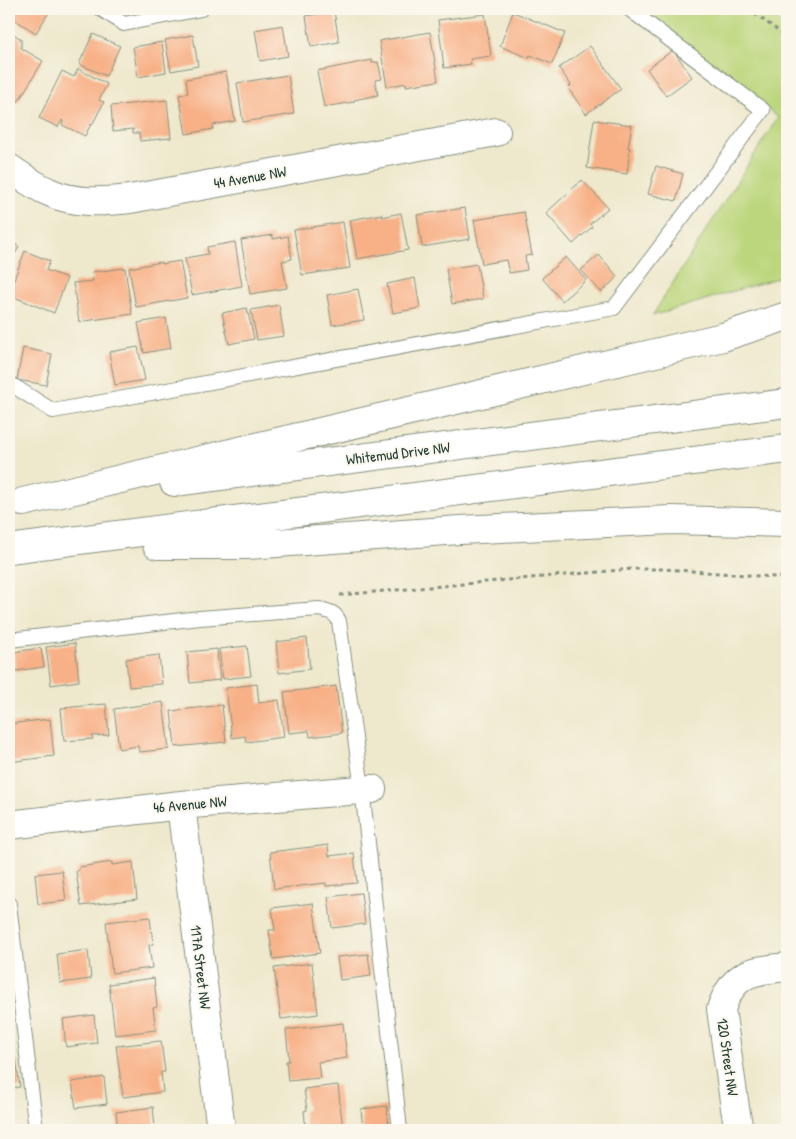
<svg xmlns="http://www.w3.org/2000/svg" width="796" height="1139" font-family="'Patrick Hand',sans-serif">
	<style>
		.green { fill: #bbd67c; stroke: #6d8a58 }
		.building { fill: #f8b086 }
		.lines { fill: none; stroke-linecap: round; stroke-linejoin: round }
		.service-casing { stroke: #869280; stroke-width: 16 }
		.minor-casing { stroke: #869280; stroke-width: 30 }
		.motorway-casing { stroke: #869280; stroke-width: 30 }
		.path { stroke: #869280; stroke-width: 3; stroke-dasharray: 4 4; stroke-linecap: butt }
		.service { stroke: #fff; stroke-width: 14 }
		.minor { stroke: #fff; stroke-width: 28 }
		.motorway { stroke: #fff; stroke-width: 28 }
		.labels { text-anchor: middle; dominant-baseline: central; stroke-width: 4; stroke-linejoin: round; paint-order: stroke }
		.street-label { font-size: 15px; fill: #1f3d34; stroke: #fbf7ec }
	</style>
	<rect width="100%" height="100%" fill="#fbf7ec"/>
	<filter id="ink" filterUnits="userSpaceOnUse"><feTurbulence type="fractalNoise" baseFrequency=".02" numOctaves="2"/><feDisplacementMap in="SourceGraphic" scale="10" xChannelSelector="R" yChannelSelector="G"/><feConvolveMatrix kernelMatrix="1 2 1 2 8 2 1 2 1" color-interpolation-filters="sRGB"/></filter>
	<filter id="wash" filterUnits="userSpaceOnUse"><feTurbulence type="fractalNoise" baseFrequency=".0096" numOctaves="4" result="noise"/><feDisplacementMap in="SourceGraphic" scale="20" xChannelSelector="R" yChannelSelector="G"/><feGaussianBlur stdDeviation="1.12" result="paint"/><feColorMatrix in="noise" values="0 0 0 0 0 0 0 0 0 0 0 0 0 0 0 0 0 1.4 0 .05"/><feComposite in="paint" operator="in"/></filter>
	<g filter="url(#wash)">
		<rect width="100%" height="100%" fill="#eee8cc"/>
		<!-- green -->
		<path class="green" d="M632,9H762L787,27V275L652,316L778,117Z"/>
		<g id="blocks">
			<!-- building -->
			<path class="building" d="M13,9H51L36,33L9,16Z
				M334,11L339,42L311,47L306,16Z
				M513,12L565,33L552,64L530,55L529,58L500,46Z
				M485,14L491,56L470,59L471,64L444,68L438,20Z
				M283,25L288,56L260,61L255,30Z
				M430,32L438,81L406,86V83L387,87L379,41Z
				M12,33L21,39V48L43,61L18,102L9,96V34Z
				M93,34L120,46L106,76L79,64Z
				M193,35L198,66L171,71L165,40Z
				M162,42L166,72L138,77L133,47Z
				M590,46L621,89L586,114L568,88L571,85L559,68Z
				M673,50L692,77L666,96L647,69Z
				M372,60V63L378,62L382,79L375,80L378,95L354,100V102L324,107L317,71Z
				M78,69L107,84L99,100L104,102L92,125L91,124L85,136L62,125L63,121L62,120L58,127L39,118L62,71L74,77Z
				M226,72L235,121L213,125V129L186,134L179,95L188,93L186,79Z
				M288,75L294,114L243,122L237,83Z
				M167,100L171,138L140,141L139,133H133V129L113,131L111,106Z
				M594,120L632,125L628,148H630L627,174L587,168Z
				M656,166L683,174L676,201L648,194Z
				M582,180L608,208L590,224L592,227L573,244L546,213Z
				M465,208L470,239L422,247L417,215Z
				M524,212L532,255L525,256L527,270L509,273L506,260L482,264L474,220Z
				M401,213L408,250L357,259L350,220L382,214V217Z
				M343,222L350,268L302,275L294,230Z
				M273,235V239L288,236L292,259L282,261L287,288L250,294L241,240Z
				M9,240L19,247L9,264Z
				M235,242L242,286L192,295L185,258L208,254L207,247Z
				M25,251L50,261L46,270L67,278L54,313L9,295V292Z
				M599,255L618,277L601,292L581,270Z
				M566,257L586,280L562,301L542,278Z
				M180,261L187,298L136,307L129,268L161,262V264Z
				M477,264L483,299L452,304L446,269Z
				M125,268L132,314L79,322L73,283L93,281L92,272Z
				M415,278L420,308L393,313L387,284Z
				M358,289L364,320L332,325L327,295Z
				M279,305L284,336L257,340L251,310Z
				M247,308L254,339L229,344L222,313Z
				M166,318L171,348L144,353L138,323Z
				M138,347L145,380L115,385L109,352Z
				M23,348L52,354L46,385L17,380Z
				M307,638L310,669L279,673L276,642Z
				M75,643L79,681L51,685L46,647Z
				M247,646L251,676L223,679L219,649Z
				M41,648L44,667L16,671L13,652Z
				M217,649L220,680L190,683L187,652Z
				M159,655L162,684L129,687L126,659Z
				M257,684L259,703L279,700L284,737L246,742L245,736L232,738L226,688Z
				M336,686L342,733L310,737L309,731L289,733L284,692Z
				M163,702L169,749L139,752L138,746L119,749L114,709Z
				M106,704L109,735L92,736L93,739L64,741L61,708Z
				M222,705L226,742L175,747L171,711Z
				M50,719L54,756L9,762V724Z
				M328,845L329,856L354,853L357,883L326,886V883L274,889L270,852Z
				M112,862V865L133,862L137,899L81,906L76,871L79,870V867Z
				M62,871L66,901L38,904L35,874Z
				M361,893L365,924L332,928L328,897Z
				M313,903L320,953L273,959L269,930H275L272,908Z
				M150,917L153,944L149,945L152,968L112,973L106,922Z
				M88,950L91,979L60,983L57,954Z
				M368,954L371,976L340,980L337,957Z
				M312,963L318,1014L281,1019L274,968Z
				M154,978L157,1007L153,1008L156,1030L115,1035L109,984Z
				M94,1015L97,1043L66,1047L63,1019Z
				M343,1023L347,1058L318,1062L320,1078L288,1081L286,1061H289L286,1030Z
				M161,1041L165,1072H161L163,1092L123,1097L116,1046Z
				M16,1059L20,1087L9,1088V1060Z
				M104,1077L107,1104L76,1108L72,1082Z
				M338,1085L343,1130H306L304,1111L307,1110L304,1089Z
				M387,1106L389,1130H363L361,1109Z
				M153,1107L155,1128L160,1127V1130H118L116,1112Z"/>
		</g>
	</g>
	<g filter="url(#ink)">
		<use href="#blocks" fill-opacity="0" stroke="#869280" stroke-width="1"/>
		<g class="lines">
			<!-- service casing -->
			<g class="service-casing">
				<path id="service" d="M101,9L124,24L201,9
					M9,383L53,411L614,308L763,110L629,9
					M9,640L200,618L319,609C328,611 335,612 339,621L362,789L400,1130
					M9,904L36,1130"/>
			</g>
			<!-- minor casing -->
			<g class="minor-casing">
				<path id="minor" d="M9,168C22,177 35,186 49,192C74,204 103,202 130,199L496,132
					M181,805L221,1130
					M9,825L181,805L372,789
					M739,1130L735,1108L721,1009C734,971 752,971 787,967"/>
			</g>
			<!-- motorway casing -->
			<g class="motorway-casing">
				<path id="motorway" d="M174,482L787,403
					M23,502L723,337L787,316
					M157,545H248L460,530L671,520L787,523
					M9,549L787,449"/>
			</g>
			<!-- path -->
			<path class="path" d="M748,9L787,37
				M340,595L632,569H664L787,578"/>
			<!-- service -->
			<use href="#service" class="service"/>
			<!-- minor -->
			<use href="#minor" class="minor"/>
			<!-- motorway -->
			<use href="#motorway" class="motorway"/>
		</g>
	</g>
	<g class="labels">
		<!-- street labels -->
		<g class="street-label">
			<text transform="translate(250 177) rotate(-10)">44 Avenue NW</text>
			<text transform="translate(398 453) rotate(-7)">Whitemud Drive NW</text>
			<text transform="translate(190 804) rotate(-5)">46 Avenue NW</text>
			<text transform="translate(201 967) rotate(83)">117A Street NW</text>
			<text transform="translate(728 1057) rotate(82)">120 Street NW</text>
		</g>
	</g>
	<!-- margin -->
	<rect width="796" height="1139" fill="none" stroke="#fbf7ec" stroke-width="30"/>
</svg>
